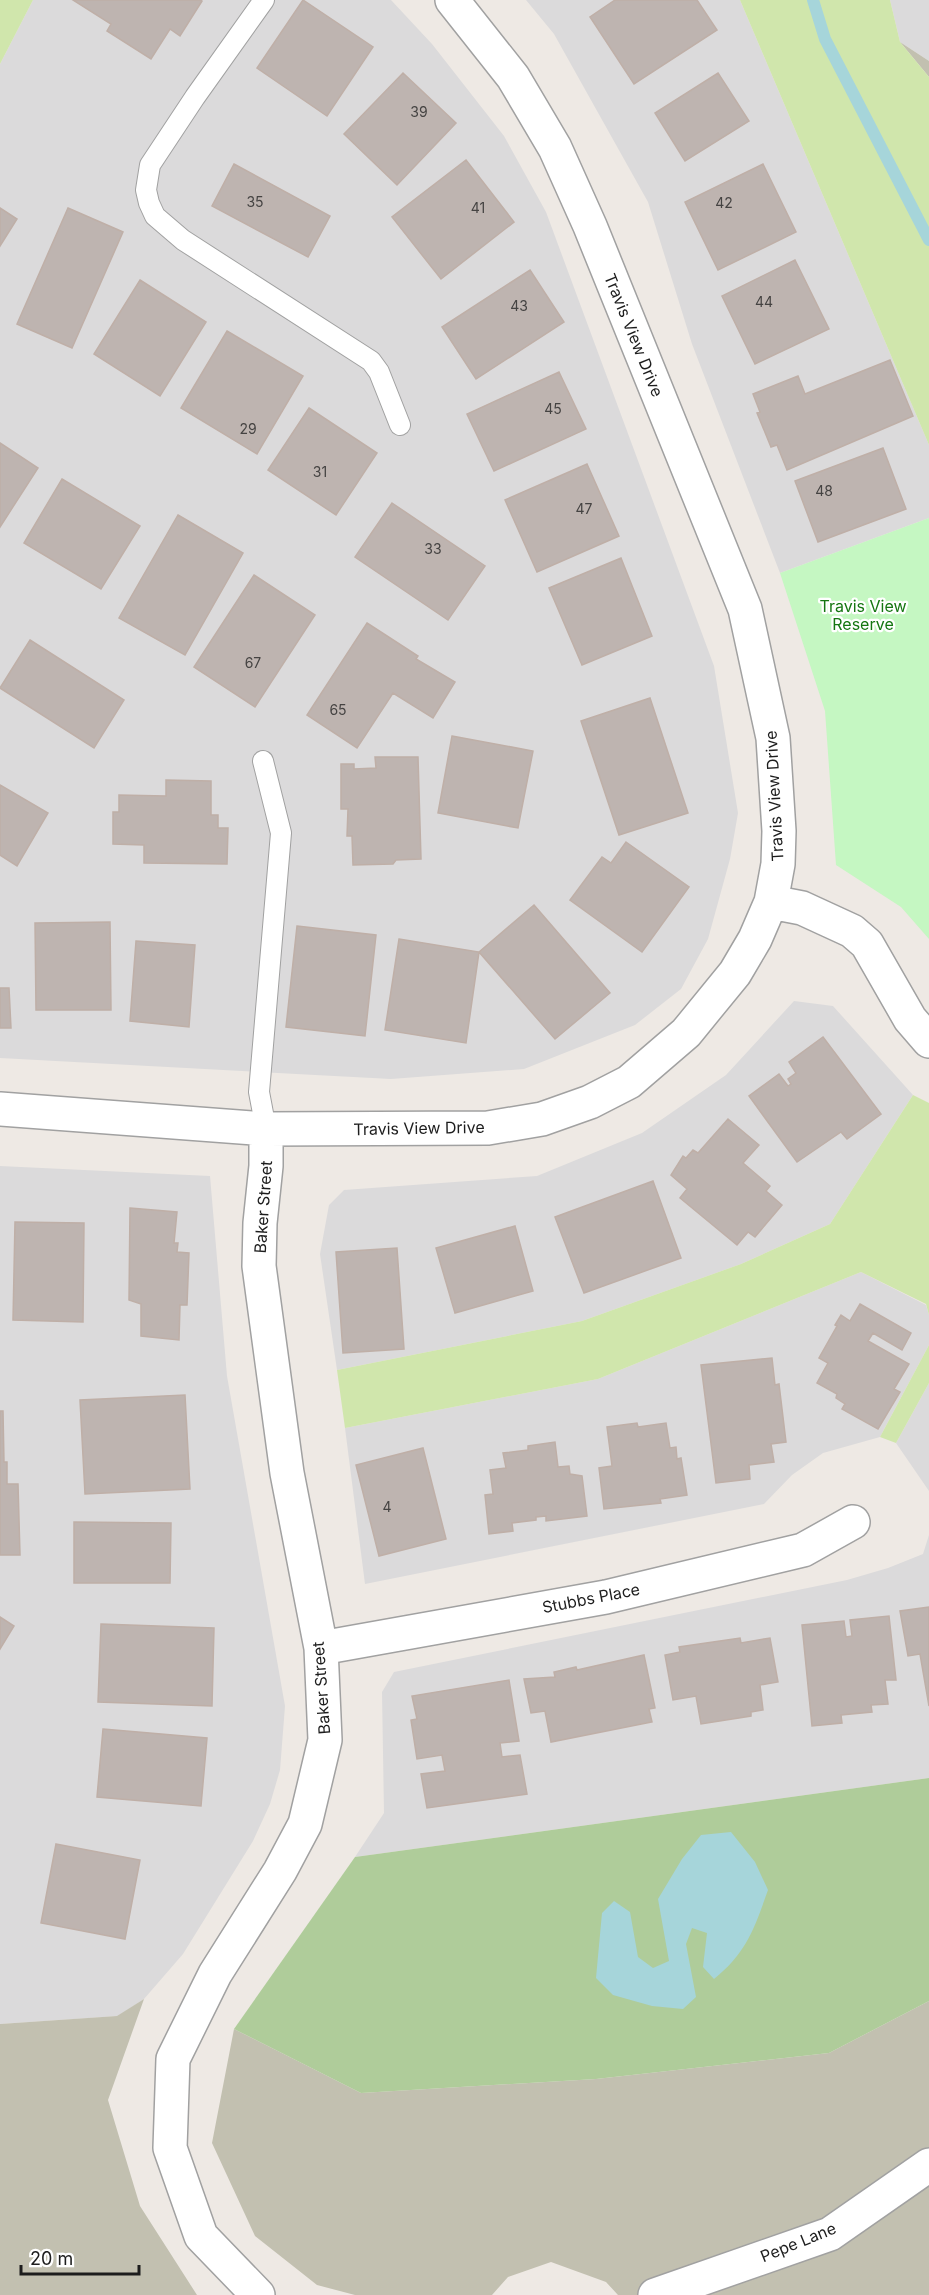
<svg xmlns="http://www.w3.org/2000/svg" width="929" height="2295" font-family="Inter,sans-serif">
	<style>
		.residential { fill: #dbdadb }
		.construction { fill: #c2c0b0 }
		.grass { fill: #d0e6ac }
		.forest { fill: #afcc9a }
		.park { fill: #c5f7c2 }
		.water { fill: #a6d5da }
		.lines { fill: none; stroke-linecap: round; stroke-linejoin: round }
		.stream { stroke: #a6d5da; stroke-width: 12 }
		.building { fill: #beb4b0; stroke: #bfafa7; stroke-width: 1.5 }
		.lane-casing { stroke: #a1a1a1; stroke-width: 22 }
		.street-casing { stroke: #a1a1a1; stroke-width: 36 }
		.lane { stroke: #fff; stroke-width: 20 }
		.street { stroke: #fff; stroke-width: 33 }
		.labels { text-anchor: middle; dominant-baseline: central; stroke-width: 4.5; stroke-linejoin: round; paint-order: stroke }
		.number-label { font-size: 14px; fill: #454342 }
		.street-label { font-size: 16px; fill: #1d1d1d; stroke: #fff }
		.park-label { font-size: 16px; fill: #157611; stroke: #fff }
	</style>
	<rect width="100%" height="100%" fill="#eee9e4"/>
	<!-- residential -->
	<path class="residential" d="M33,0H391L432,44L504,136L546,212L714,666L738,813L730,859L708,939L681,989L635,1025L524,1069L391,1079L0,1058V64Z
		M526,0H740L929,445V518L780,573L692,344L648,202L554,34Z
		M890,0H929V61L900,42Z
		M794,1001L833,1006L913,1095L830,1224L741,1264L582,1321L337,1370L320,1254L329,1205L344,1190L537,1176L642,1133L726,1075Z
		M0,1166L210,1176L227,1376L285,1706L280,1770L270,1804L253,1841L183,1954L144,1999L118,2016L0,2024Z
		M861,1272L926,1305L929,1315V1345L880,1437L823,1453L792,1475L764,1504L365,1584L345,1428L598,1379Z
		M929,1383V1491L896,1443Z
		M929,1535V1778L355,1857L384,1813L382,1692L394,1672L847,1580L888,1568L923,1554Z"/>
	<!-- construction -->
	<path class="construction" d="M900,42L929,61V77Z
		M144,1999L108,2100L140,2206L197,2295H0V2024L117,2016Z
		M929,2001V2295H618L606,2282L551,2262L508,2277L492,2295H355L317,2285L255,2236L212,2143L234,2029L361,2093L596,2079L829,2053Z"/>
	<!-- grass -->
	<path class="grass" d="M0,0H33L0,64Z
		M740,0H890L900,42L929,77V445Z
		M913,1095L929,1103V1315L926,1304L861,1272L598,1379L345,1428L337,1370L582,1321L741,1264L830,1224Z
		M929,1345V1383L896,1443L880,1437Z"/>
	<!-- forest -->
	<path class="forest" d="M929,1778V2001L829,2053L596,2079L361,2093L234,2029L355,1857Z"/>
	<!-- park -->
	<path class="park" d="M929,518V939L901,907L836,865L825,711L780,573Z"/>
	<!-- water -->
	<path class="water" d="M731,1832L755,1862L768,1890C754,1929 747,1952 714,1979L703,1967L707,1933L692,1928L686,1944L696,1997L683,2009L652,2006L613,1995L596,1978L602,1913L614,1901L630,1912L638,1957L653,1968L669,1961L658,1899L682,1859L701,1835Z"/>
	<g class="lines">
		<!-- stream -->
		<path class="stream" d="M813,0L825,39L929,240"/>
	</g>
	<!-- building -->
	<path class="building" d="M73,0H201L202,1L180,36L170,29L151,59L107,31L111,24Z
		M303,0L373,47L327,116L257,68Z
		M615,0H697L717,30L634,84L590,17Z
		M403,73L456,123L397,185L344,134Z
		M718,73L749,121L685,161L655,113Z
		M466,160L514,222L441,279L392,217Z
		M234,164L330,216L308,257L212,206Z
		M763,164L796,232L718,270L685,202Z
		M0,208L17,219L0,246Z
		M68,208L123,232L72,348L17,324Z
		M795,260L829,329L755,364L722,296Z
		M530,270L564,322L476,379L442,327Z
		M140,280L206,322L160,396L94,354Z
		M227,331L303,376L257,454L181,408Z
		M890,360L913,416L787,470L777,445L771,447L757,413L760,412L753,394L798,376L805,394Z
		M559,372L586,429L494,471L467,414Z
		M309,408L377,453L336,515L268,470Z
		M0,443L38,468L0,527Z
		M883,448L906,509L818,542L795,481Z
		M587,464L619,536L537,572L505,500Z
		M62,479L140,526L101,589L24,543Z
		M392,503L485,566L448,620L355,557Z
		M178,515L243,553L185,655L119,618Z
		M621,558L652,636L582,665L549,588Z
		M254,575L315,615L255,707L194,667Z
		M367,623L418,656L416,659L455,682L433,718L393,693L357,748L307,715Z
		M30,640L124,700L94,748L0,688Z
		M650,698L688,813L619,835L581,721Z
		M452,736L533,751L518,828L438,813Z
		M375,757H418L421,859L396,860L393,864L353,865L352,836H347L348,809H341V764H354V769L376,768Z
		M166,780L211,781V815H218V828H228L227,864L144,863V845L113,844V812H119V795L166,796Z
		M0,785L48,813L17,866L0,855Z
		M626,842L689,887L642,952L570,900L602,857L611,863Z
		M534,905L610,993L555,1039L479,952Z
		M110,922L111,1010H36L35,923Z
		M297,926L376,935L365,1036L286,1027Z
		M399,939L479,952L466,1043L385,1030Z
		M136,941L195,945L189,1027L130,1021Z
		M0,988H9L11,1028H0Z
		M823,1037L881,1114L847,1139L841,1132L797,1162L749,1096L779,1074L788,1086L791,1084L788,1079L796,1073L789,1062Z
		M728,1119L759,1145L743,1163L770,1186L766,1191L782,1205L755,1237L748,1232L737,1245L680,1198L687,1189L671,1175L683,1156L686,1158L693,1150L698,1153Z
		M653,1181L681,1258L584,1293L555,1217Z
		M130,1208L177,1212L174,1243H178L177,1252L189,1253L187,1305H180L179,1340L141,1336V1304L129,1300Z
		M15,1222L84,1223L83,1322L13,1320Z
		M515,1226L533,1291L455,1313L436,1248Z
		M397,1248L404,1349L343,1353L336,1252Z
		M860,1304L911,1333L902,1350L873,1333L868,1341L909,1364L894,1389L900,1392L878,1429L842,1409L845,1404L836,1398L837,1394L817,1383L828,1363L819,1358L837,1326L835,1325L841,1315L850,1321Z
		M772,1358L775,1385L779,1384L786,1442L771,1444L774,1462L749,1465L750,1479L716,1483L701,1365Z
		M185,1395L190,1489L85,1494L80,1400Z
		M0,1411H3L4,1462H7V1484H18L20,1555H0Z
		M637,1423L638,1427L666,1423L670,1448L676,1447L677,1459L681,1458L687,1495L660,1499L661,1503L604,1509L599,1468L612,1466L607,1427Z
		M555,1442L558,1467L569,1466L570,1474L582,1476L587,1516L546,1521V1516L536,1517V1520L512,1523L513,1531L489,1534L485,1495L493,1494L490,1470L506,1468L503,1453L528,1450V1446Z
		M423,1448L446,1539L379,1556L356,1465Z
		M74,1522L171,1523L170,1583H74Z
		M929,1607V1706L920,1654L908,1656L900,1611Z
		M889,1616L896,1680H885L888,1704L871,1705L872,1712L841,1715L842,1723L812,1726L802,1625L844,1621L846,1637L852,1636L850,1620Z
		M0,1617L14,1626L0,1649Z
		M101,1624L214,1628L212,1706L98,1702Z
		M740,1638L741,1643L770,1638L778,1682L760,1685L763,1710L751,1712V1716L701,1724L696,1696L673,1700L665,1655L680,1652L679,1647Z
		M644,1655L655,1708L649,1709L652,1722L551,1742L545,1711L531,1713L524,1679L555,1677L554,1672L576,1667L577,1670Z
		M509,1680L519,1741L500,1743L502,1757L520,1755L527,1794L427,1808L421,1774L445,1771L442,1755L417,1759L411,1720L417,1719L412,1696Z
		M103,1729L207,1738L201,1806L97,1797Z
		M56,1844L140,1860L125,1939L41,1923Z"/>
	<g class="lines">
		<!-- lane casing -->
		<g class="lane-casing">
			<path id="lane" d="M264,0L195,97L150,165L146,190L149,203L155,216L183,240L371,361L379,372L400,425
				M263,761L281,833L259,1092L266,1129"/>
		</g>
		<!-- street casing -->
		<g class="street-casing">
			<path id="street" d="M771,902L802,908L852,931L867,944L910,1019L929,1041
				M0,1109L266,1129L488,1128L542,1119L590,1102L629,1082L686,1033L735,973L755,939L771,902L778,864L779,831L773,738L745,609L590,226L555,148L513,77L452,0
				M321,1648L606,1597L803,1550L853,1522
				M258,2295L201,2236L170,2148L173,2059L215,1974L280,1871L305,1824L325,1740L321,1648L287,1473L259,1266L260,1223L266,1166V1129
				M655,2295L830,2234L929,2165"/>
		</g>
		<!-- lane -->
		<use href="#lane" class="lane"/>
		<!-- street -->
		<use href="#street" class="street"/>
	</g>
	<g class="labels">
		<!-- number labels -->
		<g class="number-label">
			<text x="419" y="111">39</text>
			<text x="255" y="201">35</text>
			<text x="724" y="202">42</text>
			<text x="478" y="207">41</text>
			<text x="764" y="301">44</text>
			<text x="519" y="305">43</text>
			<text x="553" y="408">45</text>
			<text x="248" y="428">29</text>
			<text x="320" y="471">31</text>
			<text x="824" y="490">48</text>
			<text x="584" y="508">47</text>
			<text x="433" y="548">33</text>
			<text x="253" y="662">67</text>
			<text x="338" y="709">65</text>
			<text x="387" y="1506">4</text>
		</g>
		<!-- street labels -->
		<g class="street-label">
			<text transform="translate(634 335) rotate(68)">Travis View Drive</text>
			<text transform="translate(774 796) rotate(-93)">Travis View Drive</text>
			<text transform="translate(419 1128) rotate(-1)">Travis View Drive</text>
			<text transform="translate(263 1207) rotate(-86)">Baker Street</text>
			<text transform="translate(591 1598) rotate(-11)">Stubbs Place</text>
			<text transform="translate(321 1688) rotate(-94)">Baker Street</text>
			<text transform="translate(798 2242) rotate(-22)">Pepe Lane</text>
		</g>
		<!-- park labels -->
		<g class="park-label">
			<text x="863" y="606">Travis View<tspan x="863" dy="18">Reserve</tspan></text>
		</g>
	</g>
	<!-- scale -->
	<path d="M21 2265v9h118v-9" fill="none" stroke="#1d1d1d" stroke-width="3"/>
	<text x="30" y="2265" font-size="18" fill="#1d1d1d" stroke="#ffffff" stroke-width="4.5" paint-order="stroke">20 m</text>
</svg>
